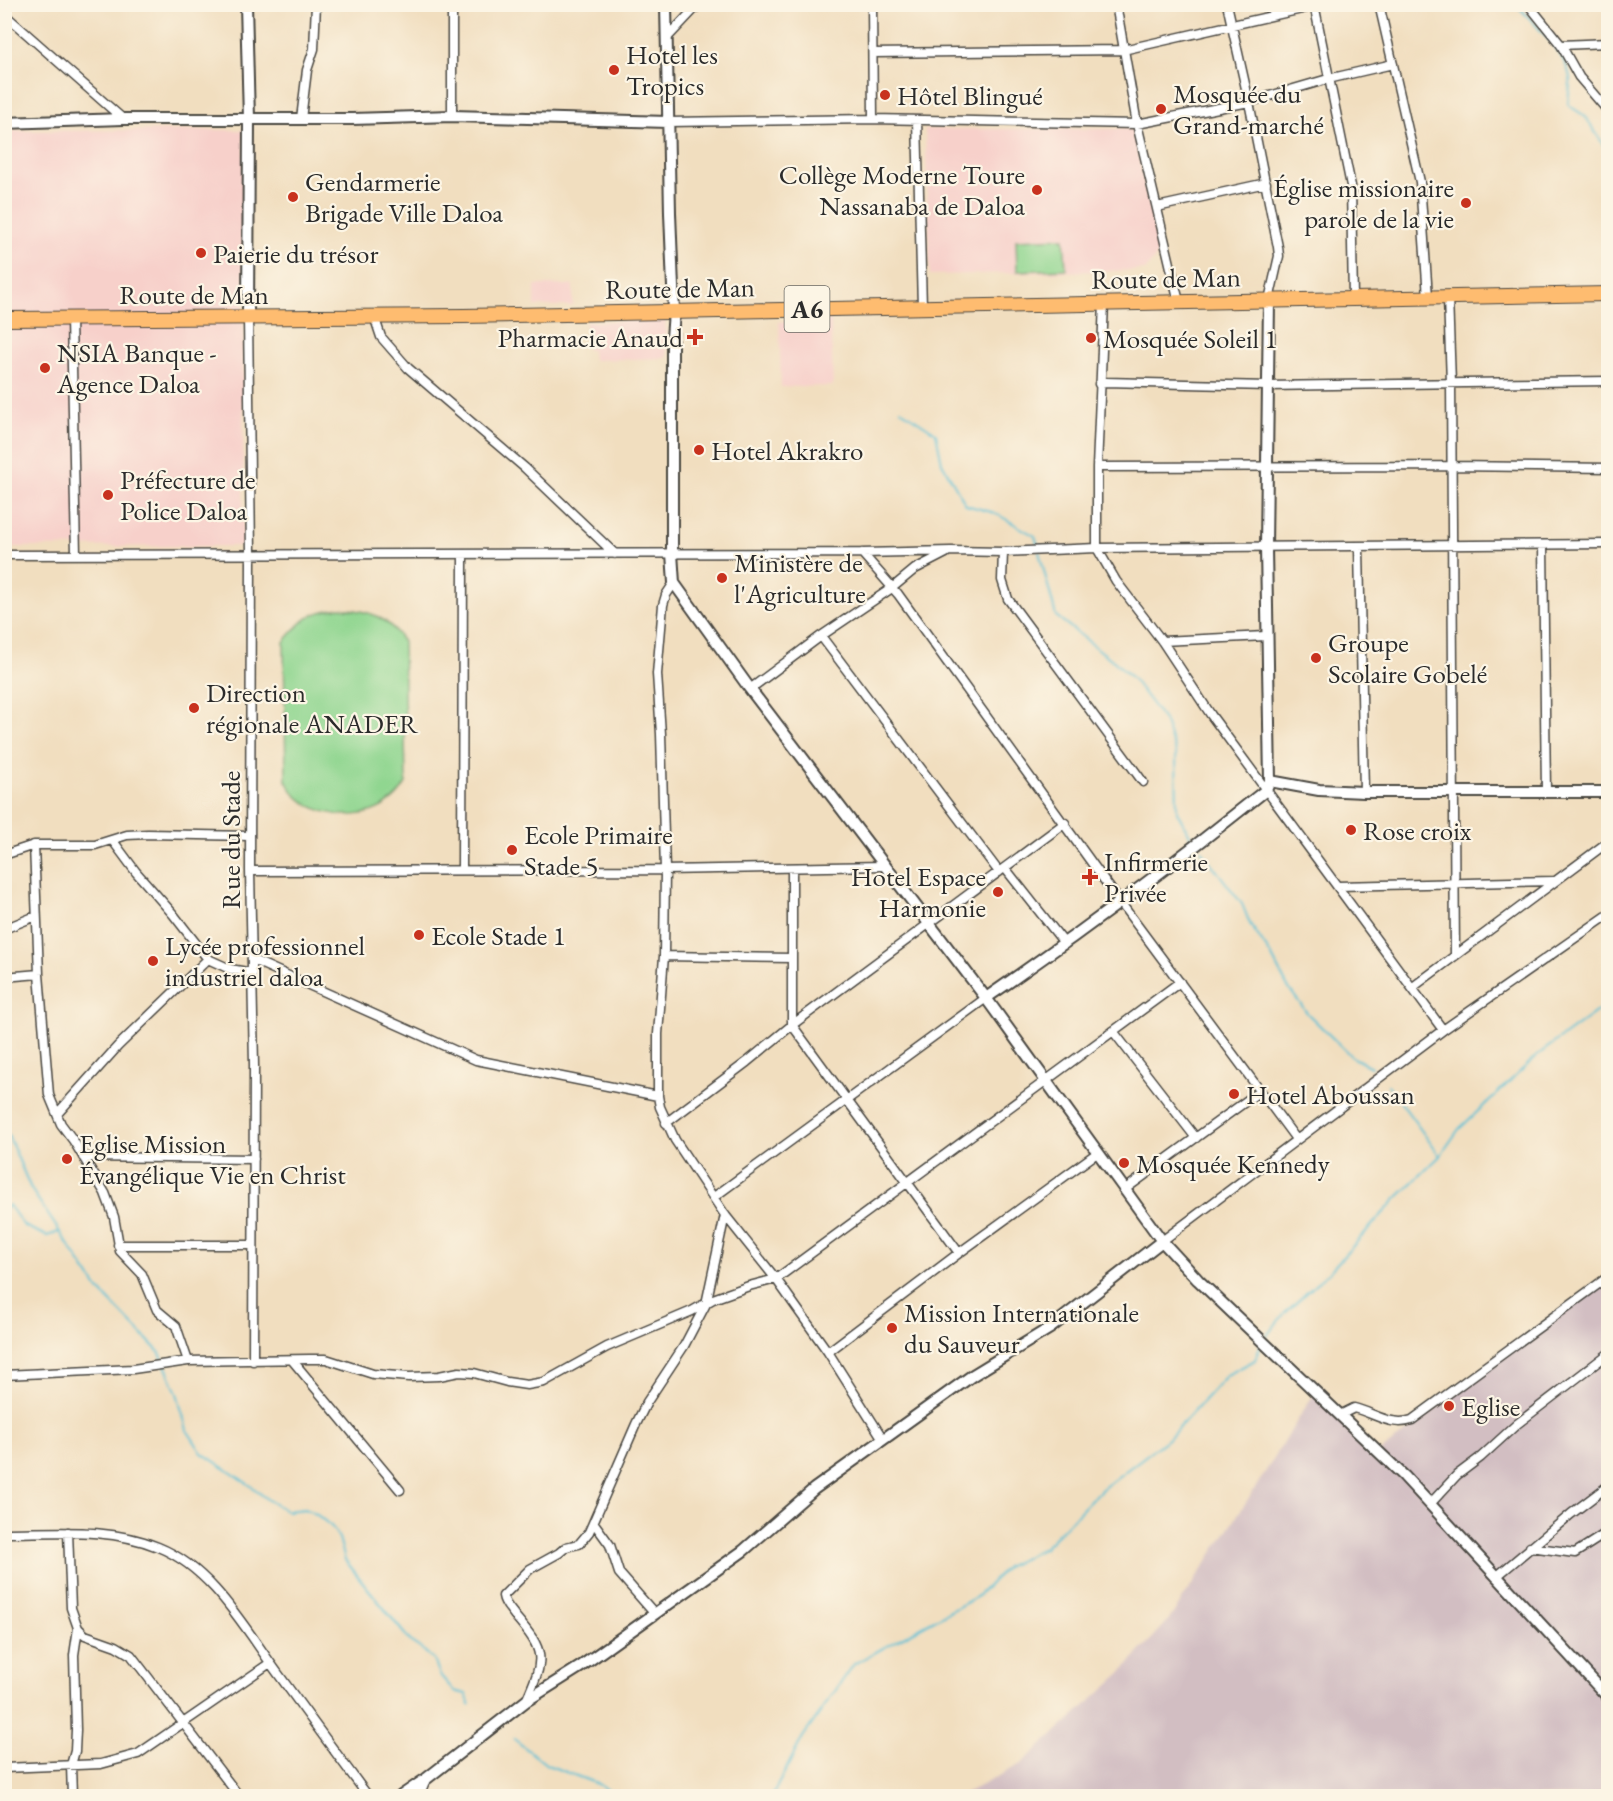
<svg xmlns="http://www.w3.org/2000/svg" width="1613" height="1801" font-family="'EB Garamond',serif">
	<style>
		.built { fill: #f7d0ca }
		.industrial { fill: #d2bec2 }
		.green { fill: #90d690; stroke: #5e805e; stroke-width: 1.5 }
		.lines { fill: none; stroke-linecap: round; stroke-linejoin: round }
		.stream { stroke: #58bfd5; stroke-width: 2 }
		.minor-casing { stroke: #494641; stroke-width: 11 }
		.tertiary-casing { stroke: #494641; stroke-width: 14 }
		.trunk-casing { stroke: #494641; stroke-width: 16 }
		.minor { stroke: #fff; stroke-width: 8 }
		.tertiary { stroke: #fff; stroke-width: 10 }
		.trunk { stroke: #febc70; stroke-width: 14 }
		.poi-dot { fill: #c8321e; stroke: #fcf5e5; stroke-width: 2 }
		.labels { text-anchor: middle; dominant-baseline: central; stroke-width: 4.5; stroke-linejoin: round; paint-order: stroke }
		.shield { fill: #fcf5e5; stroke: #6a6863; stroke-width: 1.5 }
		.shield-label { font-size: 26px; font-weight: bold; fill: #2b2b2b }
		.poi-label { font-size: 27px; fill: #2b2b2b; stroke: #fcf5e5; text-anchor: start }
		.street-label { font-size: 27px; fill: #2b2b2b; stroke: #fcf5e5 }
	</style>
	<rect width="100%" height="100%" fill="#fcf5e5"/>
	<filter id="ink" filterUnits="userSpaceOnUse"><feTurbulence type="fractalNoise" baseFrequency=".0167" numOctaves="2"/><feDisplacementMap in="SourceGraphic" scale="12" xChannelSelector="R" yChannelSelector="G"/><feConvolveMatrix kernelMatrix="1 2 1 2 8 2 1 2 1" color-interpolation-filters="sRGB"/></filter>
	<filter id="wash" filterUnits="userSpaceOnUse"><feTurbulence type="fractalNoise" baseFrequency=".008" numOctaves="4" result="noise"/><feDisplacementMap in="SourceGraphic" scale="24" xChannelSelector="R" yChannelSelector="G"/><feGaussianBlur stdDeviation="1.35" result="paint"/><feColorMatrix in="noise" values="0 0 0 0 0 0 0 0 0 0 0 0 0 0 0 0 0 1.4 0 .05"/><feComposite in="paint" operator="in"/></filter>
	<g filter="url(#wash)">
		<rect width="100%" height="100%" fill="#f1debf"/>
		<!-- built -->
		<path class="built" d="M925,129H1132L1160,251L1146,270L930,275Z
			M244,130L243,546L5,547L4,131Z
			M535,285H573V306H535Z
			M665,320L667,358L593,360L592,350H587L586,322Z
			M831,320L833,386L781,387L779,322Z"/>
		<!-- industrial -->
		<path class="industrial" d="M1608,1277V1796H961L1021,1764L1116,1678L1169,1620L1254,1490L1315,1392L1379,1453L1570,1305Z"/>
		<!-- green -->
		<path class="green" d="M1064,238L1066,269L1017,271L1016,240Z
			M340,608C369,611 387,615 403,642L406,783C385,821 332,824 300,799C294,795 290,787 286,781L284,642C303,619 310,612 340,608Z"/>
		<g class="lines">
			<!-- stream -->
			<path class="stream" d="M1516,4C1533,23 1570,56 1570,81C1570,89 1568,97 1568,105L1585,116L1608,152
				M1608,160L1607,167L1608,170
				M901,410L936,433L942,463L966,505L995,513L1035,536L1039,549
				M1039,552L1056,616L1116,663L1133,679L1164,720L1176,753L1177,812L1192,839
				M1201,850L1242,904L1250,924L1271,955L1287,986L1308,1014L1352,1057L1371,1067
				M1388,1085L1440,1156
				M8,1135L31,1189L98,1289L160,1353L177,1393L187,1430L202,1453L251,1486L268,1500L287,1511L305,1509L316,1514L332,1527L339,1538L345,1560L411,1642L423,1650L434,1660L440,1675L454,1691L466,1694L470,1705
				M4,1210L9,1205L24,1226L47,1236L59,1232
				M1264,1339L1284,1314L1330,1271L1397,1198L1440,1156L1459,1129L1539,1054L1608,1003
				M514,1739L547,1765L598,1784L617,1796
				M772,1796L803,1737L854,1664L978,1596L1006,1567L1044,1548L1102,1489L1170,1437L1227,1375L1255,1360L1261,1344"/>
		</g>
	</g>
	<g filter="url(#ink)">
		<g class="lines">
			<!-- minor casing -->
			<g class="minor-casing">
				<path id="minor" d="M452,4V116
					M872,4L873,119
					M1116,4L1137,124L1179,302
					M1227,4L1249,102L1278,247L1279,256L1269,300
					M1314,4L1351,186L1353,299
					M1379,4L1420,182L1428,297
					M1528,4L1561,45L1579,77L1608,111
					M4,14L123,119
					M667,38L699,4
					M1561,45L1608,43
					M873,53L1123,50L1324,4
					M301,119L307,70L314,49L316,4
					M917,120L922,307
					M668,122L873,119L1137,124L1249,102L1328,79L1393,64
					M1157,207L1266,183
					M1448,297L1451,383L1455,956
					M1104,303L1097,467V548L1116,581L1162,641L1211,715L1443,1030
					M374,316L381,337L408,368L525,468L615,554
					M248,317L251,553L250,871L254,1065L253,1361
					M71,319L76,554
					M1099,384L1106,382L1267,386L1608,381
					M1097,467L1452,466L1608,468
					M1543,545L1546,792
					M1359,548L1364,792
					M1003,552L1002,580L1008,599L1143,782
					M862,553L898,594L1120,902L1296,1139
					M4,555L862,553L951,551L1003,552L1097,548L1608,544
					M674,583L666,595L663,605L657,674L661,734L665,870L664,956L658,1034V1096L660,1107L675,1140L725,1215L776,1279L828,1352L883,1439
					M821,636L999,872
					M1162,641L1266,636
					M750,689L821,636L892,588L915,569L946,553
					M113,841L136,872L173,914L208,959L230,969L253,973
					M34,845L39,974L49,1095L61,1124L73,1140L105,1193L114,1217L120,1251L142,1274L157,1310L176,1326L188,1361
					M4,855L34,845H95L127,835L148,834L250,836
					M792,868V1025L959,1253
					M1005,868L1065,944
					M462,870L463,555
					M250,871L665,870L885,866
					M1338,886L1554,881
					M4,929L36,916
					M664,956L792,958
					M253,960L476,1060L658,1096
					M4,977L39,974
					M1413,987L1608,842
					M1113,1031L1196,1138
					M57,1114L118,1046L208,959
					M666,1123L747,1062L792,1025L1065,823
					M83,1157L254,1159
					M1124,1190L1260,1091
					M714,1197L986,998
					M1162,1241L1443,1030L1608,915
					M118,1245H253
					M828,1352L959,1253L1097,1153
					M292,1360L400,1490
					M4,1375L133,1369L188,1361L310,1359H326L373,1374L409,1377L439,1376L459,1372L474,1373L507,1382L527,1385L544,1382L607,1347L692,1311L713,1299L749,1286L776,1279L1180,982
					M1340,1415L1354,1408C1374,1413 1391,1427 1412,1420L1608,1277
					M1430,1504L1457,1475L1481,1457L1517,1424L1608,1354
					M594,1523L610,1545L619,1573L655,1614
					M68,1532L71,1608L78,1628L85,1635L116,1646L131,1655L239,1796
					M4,1533C56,1533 109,1527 158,1547C213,1569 245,1629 279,1675C308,1715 338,1756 368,1796
					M1530,1547L1575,1553L1608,1532
					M1496,1577L1571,1514L1608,1486
					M526,1701C545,1658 546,1652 515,1616C510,1609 504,1604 503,1596L530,1569L559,1553L566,1547L579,1544L589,1532L636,1424L647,1402L684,1346L706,1304L725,1215
					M4,1768L101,1764L138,1754L270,1663
					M72,1796L71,1765L75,1751L76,1730L74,1655L78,1628
					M419,1796L426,1779"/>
			</g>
			<!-- tertiary casing -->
			<g class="tertiary-casing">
				<path id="tertiary" d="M246,4L249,119L248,317
					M666,4L670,213L674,312L672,338V553L674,583L750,689L986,998L1162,1241L1198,1280L1404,1476L1608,1697
					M4,123L123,119H352L452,116L668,122
					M1270,781L1319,790L1364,792H1608
					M986,998C1082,932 1175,863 1266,790L1270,781L1266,548L1269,300
					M401,1796L426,1779L526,1701L580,1667L743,1551L814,1489L973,1375L1050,1328L1162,1241"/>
			</g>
			<!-- trunk casing -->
			<g class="trunk-casing">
				<path id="trunk" d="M4,319L464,316L1608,294"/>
			</g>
			<!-- minor -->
			<use href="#minor" class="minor"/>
			<!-- tertiary -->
			<use href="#tertiary" class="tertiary"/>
			<!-- trunk -->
			<use href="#trunk" class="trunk"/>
		</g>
	</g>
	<!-- markers -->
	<g class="poi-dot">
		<circle cx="614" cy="70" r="6"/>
		<circle cx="885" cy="95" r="6"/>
		<circle cx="1161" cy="109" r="6"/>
		<circle cx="1037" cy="190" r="6"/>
		<circle cx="293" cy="197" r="6"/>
		<circle cx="1466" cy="203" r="6"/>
		<circle cx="201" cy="253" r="6"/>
		<path d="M692 328h6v6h6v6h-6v6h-6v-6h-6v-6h6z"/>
		<circle cx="1091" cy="338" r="6"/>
		<circle cx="45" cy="368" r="6"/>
		<circle cx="699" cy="450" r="6"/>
		<circle cx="108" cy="495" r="6"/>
		<circle cx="722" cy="578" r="6"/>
		<circle cx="1316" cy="658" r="6"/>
		<circle cx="194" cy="708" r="6"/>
		<circle cx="1351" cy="830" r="6"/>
		<circle cx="512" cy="850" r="6"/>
		<path d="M1087 868h6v6h6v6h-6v6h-6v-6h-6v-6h6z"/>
		<circle cx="998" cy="892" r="6"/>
		<circle cx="419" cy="935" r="6"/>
		<circle cx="153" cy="961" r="6"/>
		<circle cx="1234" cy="1094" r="6"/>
		<circle cx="67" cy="1159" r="6"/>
		<circle cx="1124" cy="1163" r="6"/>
		<circle cx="892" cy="1328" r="6"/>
		<circle cx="1449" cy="1406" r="6"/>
	</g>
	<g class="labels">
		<!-- shield labels -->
		<rect class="shield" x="784.5" y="286" width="45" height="46" rx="4.5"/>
		<g class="shield-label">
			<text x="807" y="309">A6</text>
		</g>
		<!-- poi labels -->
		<g class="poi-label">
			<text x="626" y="54">Hotel les<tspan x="626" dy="31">Tropics</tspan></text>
			<text x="1173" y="93">Mosquée du<tspan x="1173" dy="31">Grand-marché</tspan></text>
			<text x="897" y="95">Hôtel Blingué</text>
			<text x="1025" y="174" text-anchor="end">Collège Moderne Toure<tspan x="1025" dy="31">Nassanaba de Daloa</tspan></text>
			<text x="305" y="181">Gendarmerie<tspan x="305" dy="31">Brigade Ville Daloa</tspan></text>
			<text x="1454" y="187" text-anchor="end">Église missionaire<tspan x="1454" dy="31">parole de la vie</tspan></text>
			<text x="213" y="253">Paierie du trésor</text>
			<text x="683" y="337" text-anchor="end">Pharmacie Anaud</text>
			<text x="1103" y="338">Mosquée Soleil 1</text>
			<text x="57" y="352">NSIA Banque -<tspan x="57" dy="31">Agence Daloa</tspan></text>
			<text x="711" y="450">Hotel Akrakro</text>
			<text x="120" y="479">Préfecture de<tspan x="120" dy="31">Police Daloa</tspan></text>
			<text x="734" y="562">Ministère de<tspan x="734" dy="31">l'Agriculture</tspan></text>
			<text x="1328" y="642">Groupe<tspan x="1328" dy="31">Scolaire Gobelé</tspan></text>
			<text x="206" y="692">Direction<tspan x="206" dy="31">régionale ANADER</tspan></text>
			<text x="1363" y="830">Rose croix</text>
			<text x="524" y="834">Ecole Primaire<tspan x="524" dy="31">Stade 5</tspan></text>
			<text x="1104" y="861">Infirmerie<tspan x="1104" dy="31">Privée</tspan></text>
			<text x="986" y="876" text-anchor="end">Hotel Espace<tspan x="986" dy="31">Harmonie</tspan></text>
			<text x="431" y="935">Ecole Stade 1</text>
			<text x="165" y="945">Lycée professionnel<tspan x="165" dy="31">industriel daloa</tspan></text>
			<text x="1246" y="1094">Hotel Aboussan</text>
			<text x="79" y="1143">Eglise Mission<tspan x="79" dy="31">Évangélique Vie en Christ</tspan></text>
			<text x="1136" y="1163">Mosquée Kennedy</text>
			<text x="904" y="1312">Mission Internationale<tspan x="904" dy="31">du Sauveur</tspan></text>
			<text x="1461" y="1406">Eglise</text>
		</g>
		<!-- street labels -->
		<g class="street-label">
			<text transform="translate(1166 278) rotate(-1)">Route de Man</text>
			<text transform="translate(680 288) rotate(-1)">Route de Man</text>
			<text x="194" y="294">Route de Man</text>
			<text transform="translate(230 840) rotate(-90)">Rue du Stade</text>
		</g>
	</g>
	<!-- margin -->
	<rect width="1613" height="1801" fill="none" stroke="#fcf5e5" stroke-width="24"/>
</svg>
